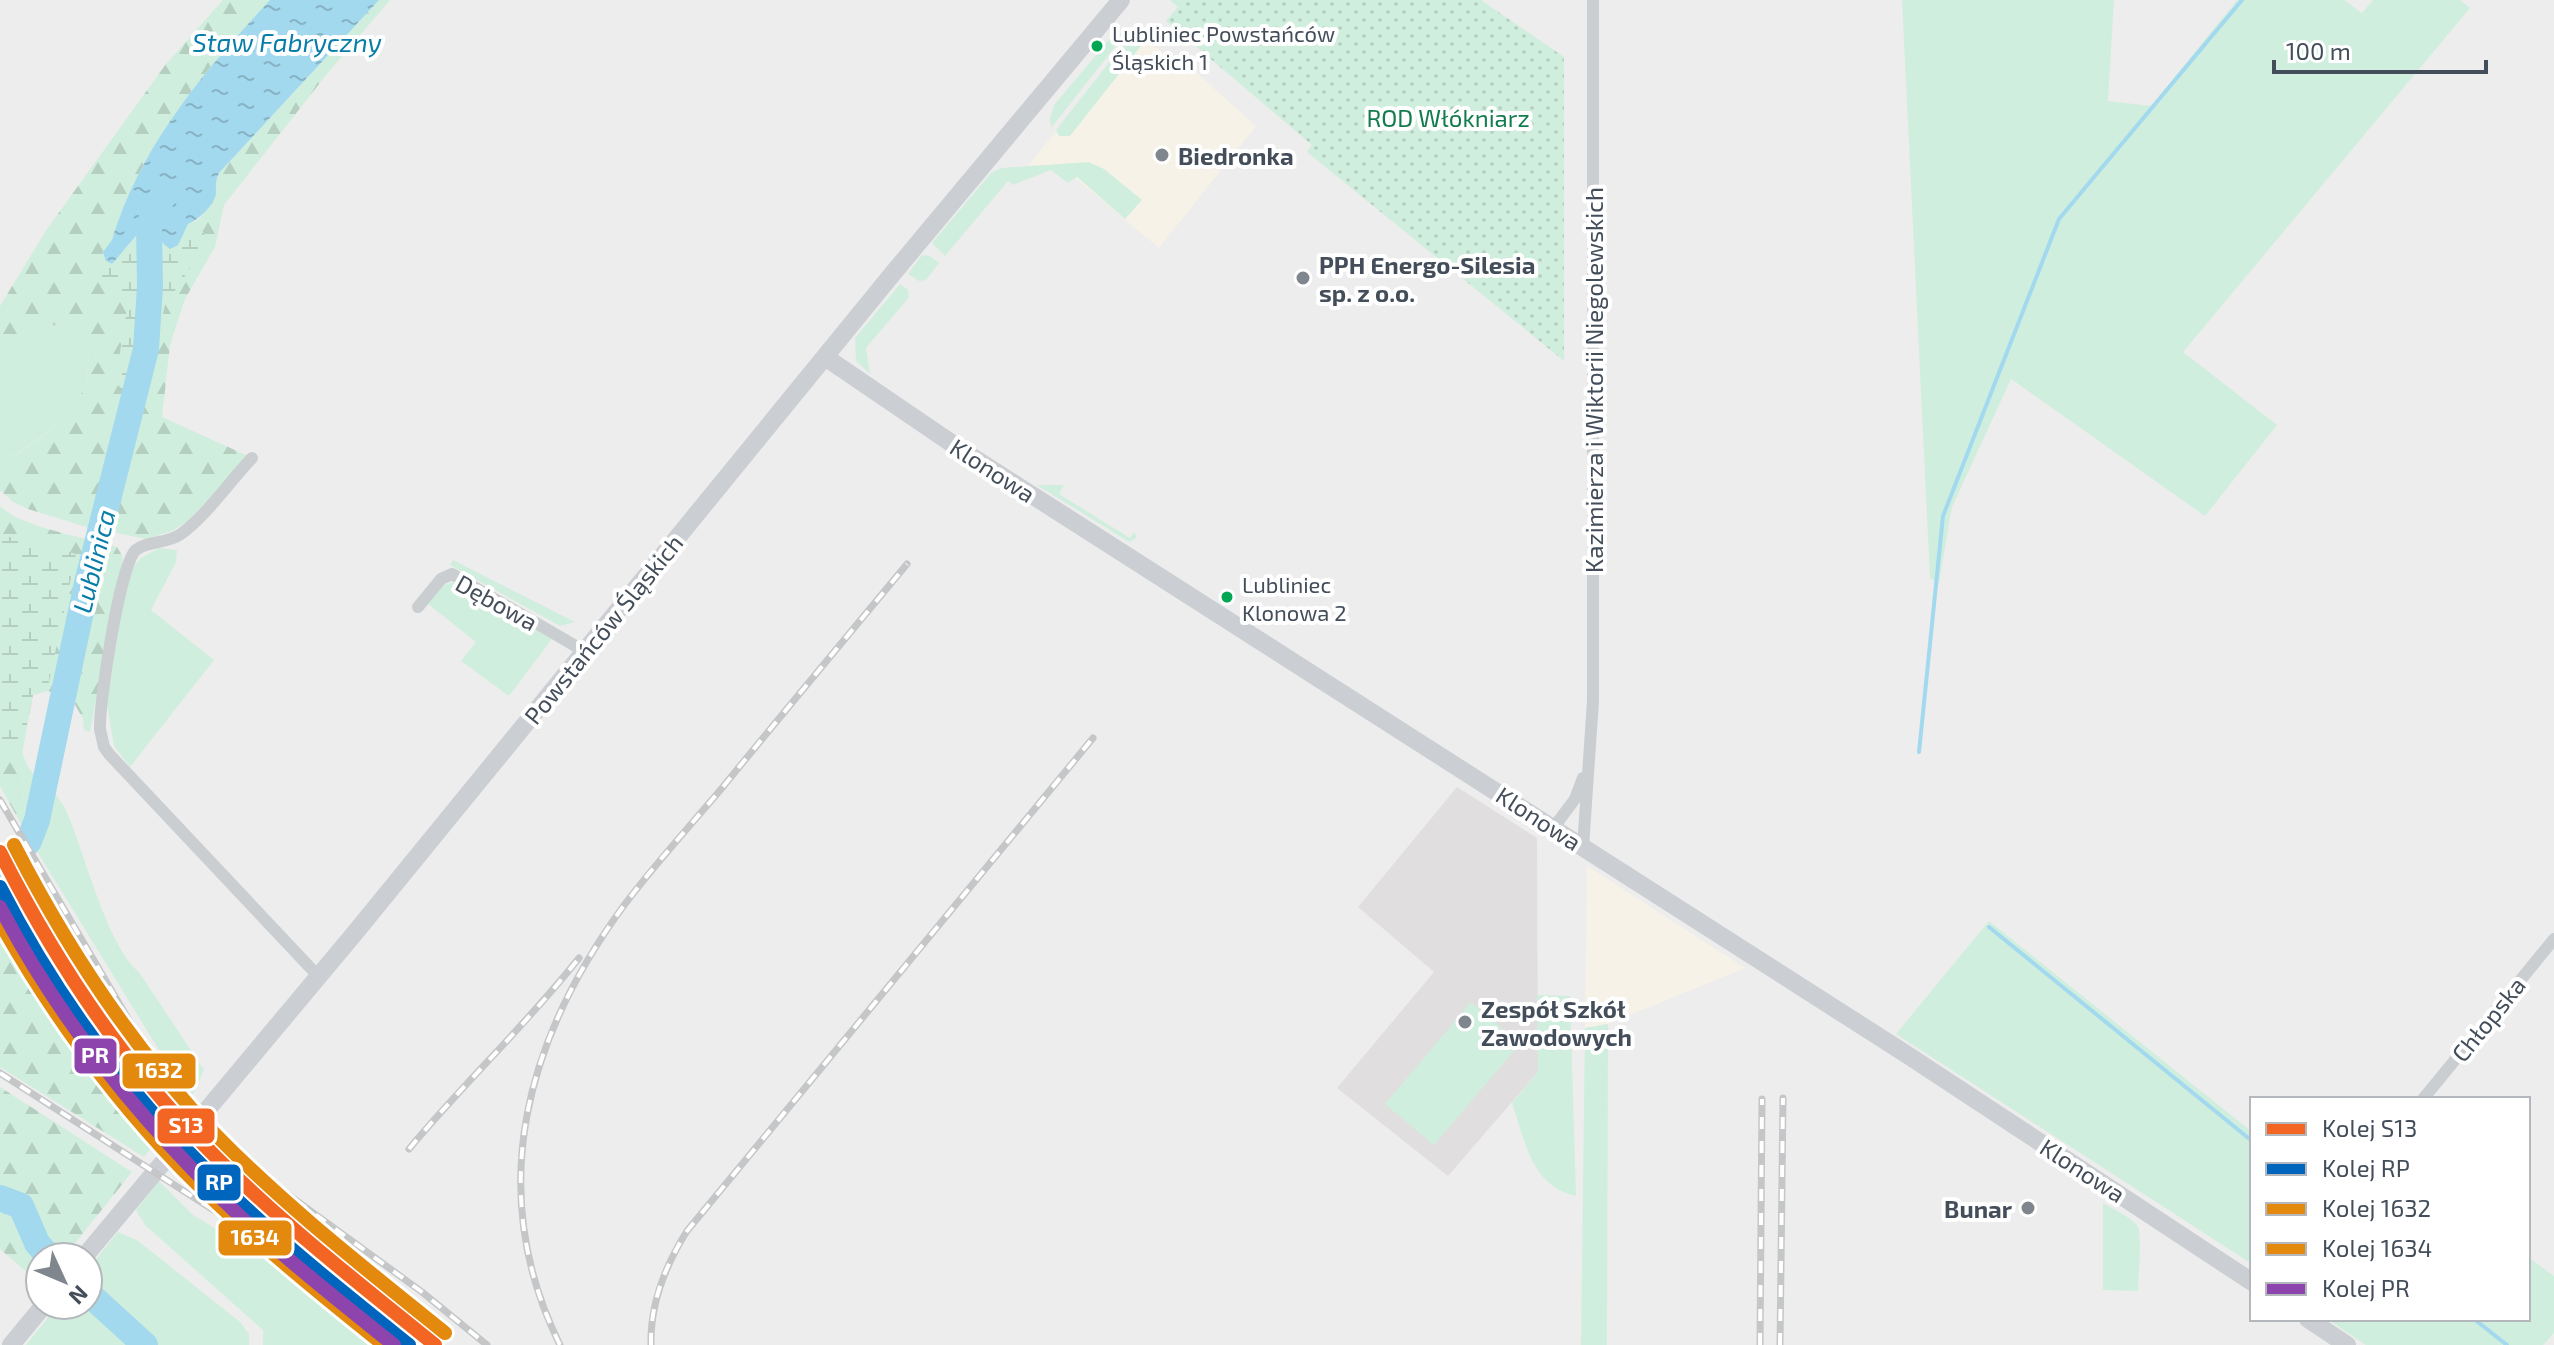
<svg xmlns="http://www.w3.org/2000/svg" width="2554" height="1345" font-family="'Exo 2',sans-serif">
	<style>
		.commercial { fill: #f6f2e8 }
		.education { fill: #e0dedf }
		.green { fill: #d0eedd }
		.forest { fill: url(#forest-firs) }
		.wetland { fill: url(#wetland-marsh) }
		.garden { fill: url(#garden-dots) }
		.water { fill: url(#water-ripples) }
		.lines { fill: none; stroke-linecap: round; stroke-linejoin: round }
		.stream { stroke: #a3d9ee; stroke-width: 4 }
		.river { stroke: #a3d9ee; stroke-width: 26 }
		.street { stroke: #caced1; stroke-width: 12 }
		.secondary { stroke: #cbced2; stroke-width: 18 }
		.rail-casing { stroke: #c4c6c8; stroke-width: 7 }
		.rail { stroke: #fff; stroke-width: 4; stroke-dasharray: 12; stroke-linecap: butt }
		.rail-1-casing { stroke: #fff; stroke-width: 20 }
		.rail-2-casing { stroke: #fff; stroke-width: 20 }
		.rail-3-casing { stroke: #fff; stroke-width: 20 }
		.rail-4-casing { stroke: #fff; stroke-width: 20 }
		.rail-5-casing { stroke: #fff; stroke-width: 20 }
		.rail-1 { stroke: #f26522; stroke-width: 14 }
		.rail-2 { stroke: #0065bd; stroke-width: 14 }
		.rail-3 { stroke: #e38a0e; stroke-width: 14 }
		.rail-4 { stroke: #e38a0e; stroke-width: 14 }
		.rail-5 { stroke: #8e44ad; stroke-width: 14 }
		.bus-dot { fill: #00a651; stroke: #fff; stroke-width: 3 }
		.poi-dot { fill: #80868d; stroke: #fff; stroke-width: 3 }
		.labels { text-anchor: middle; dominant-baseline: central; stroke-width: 8; stroke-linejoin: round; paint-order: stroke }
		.bus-label { font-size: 22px; fill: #444e5a; stroke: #fff; text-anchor: start }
		.park-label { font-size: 24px; fill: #137c4e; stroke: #fff }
		.poi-label { font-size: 24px; font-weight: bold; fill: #444e5a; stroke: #fff; text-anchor: start }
		.street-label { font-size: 24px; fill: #444e5a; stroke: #fff }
		.water-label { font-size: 26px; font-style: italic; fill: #087da9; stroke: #fff }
		.line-badge { stroke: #fff; stroke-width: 3 }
		.badge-label { font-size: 22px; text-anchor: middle; font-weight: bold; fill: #fff }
	</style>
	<defs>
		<pattern id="forest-firs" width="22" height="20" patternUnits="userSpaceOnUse" patternTransform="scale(2)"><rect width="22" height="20" fill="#d0eedd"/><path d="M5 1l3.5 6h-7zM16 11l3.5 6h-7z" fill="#b4cec0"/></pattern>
		<pattern id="wetland-marsh" width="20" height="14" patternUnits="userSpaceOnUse" patternTransform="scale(2)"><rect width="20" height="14" fill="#d0eedd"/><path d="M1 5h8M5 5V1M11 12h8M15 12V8" fill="none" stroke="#b4cec0"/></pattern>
		<pattern id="garden-dots" width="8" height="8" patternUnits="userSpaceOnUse" patternTransform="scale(2)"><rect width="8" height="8" fill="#d0eedd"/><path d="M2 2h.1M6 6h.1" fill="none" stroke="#b4cec0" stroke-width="1.8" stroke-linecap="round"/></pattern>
		<pattern id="water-ripples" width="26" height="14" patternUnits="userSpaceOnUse" patternTransform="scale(2)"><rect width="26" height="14" fill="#a3d9ee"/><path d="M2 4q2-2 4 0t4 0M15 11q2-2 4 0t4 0" fill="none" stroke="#86b2c4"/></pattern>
	</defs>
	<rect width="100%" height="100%" fill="#eeeded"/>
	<!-- commercial -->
	<path class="commercial" d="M1134,34L1143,36L1182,68L1190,67L1256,126L1159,248L1060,165L1028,166Z
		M1587,866L1745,968L1608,1024L1585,1028Z"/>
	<!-- education -->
	<path class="education" d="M1457,787L1537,838L1538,1072L1448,1176L1337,1088L1434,972L1358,907Z"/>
	<!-- green -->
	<path class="green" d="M1902,0H2114L2108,101L2151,106L2237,0H2344L2362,13L2373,0H2460L2470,8L2183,352L2277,425L2205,516L2011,379L1952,507L1939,583L1930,578Z
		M1126,33L1051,128L1050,119L1054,105L1113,35Z
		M1134,35L1140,38L1141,46L1070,136H1059L1056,130L1130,36Z
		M1089,162L1104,169L1142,200L1125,219L1077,177L1068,183L1051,170L1013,185L1008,181L945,256L932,243L991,173L1001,168Z
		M922,255L930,256L939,263L926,280L919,281L908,274Z
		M900,284L908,290L909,297L866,348L870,374L856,361L855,338Z
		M49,324L76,330L89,352L87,383L69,417L18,453L0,459V345L16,341Z
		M1037,485H1064L1059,494L1130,538L1134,532L1137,537L1130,542L1126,540Z
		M159,548L177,550L176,562L151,610L214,660L130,767L114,746L107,704L124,590L134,566L141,558Z
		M453,560L575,622L560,626L450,565Z
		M455,582L552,639L509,696L461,661L476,642L428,604L443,585Z
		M22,749C24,764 34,780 49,784C55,794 64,804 68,815C85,855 108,947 139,972L204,1070L193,1094L184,1091L26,833L21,759Z
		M1989,921L2252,1132V1264L1896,1034Z
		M1537,995L1570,996L1576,1196C1531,1186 1525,1141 1512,1103L1538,1072Z
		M1471,1002L1520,1044L1434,1145L1385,1104Z
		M1608,1024L1607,1345H1581L1585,1028Z
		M186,1150L238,1203L311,1267L168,1171Z
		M159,1181L193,1215L322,1292L395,1345H263V1330L145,1225L136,1210Z
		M2103,1203C2113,1209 2129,1216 2137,1225C2143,1233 2138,1278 2138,1291L2103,1290Z
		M118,1232L137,1240L240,1322L249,1334V1345H26L58,1305H88V1269Z
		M2528,1257L2554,1276V1333L2543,1345H2366L2327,1319H2528Z"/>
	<!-- forest -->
	<path class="forest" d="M223,0H270C204,71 140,146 112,241L104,251L123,254L142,229L197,221L211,204L214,185L219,173L379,0H390L327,74L224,205L215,247L185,299L170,345L162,417L248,456L189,520L172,531L146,539L83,526L28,509L13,502L0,490V459L19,453L69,417L87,383L89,352L76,330L49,324L16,341L0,345V306L47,229L166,64Z
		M0,506C20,527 88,538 117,547L123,557L90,732L84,730L83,719L70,696L47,691L33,695L21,759L26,833L0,786Z
		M0,904L31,956L95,1049L154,1125L158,1139L144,1157L0,1067Z
		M0,1087L132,1172L64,1257H40V1279L36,1280L0,1249Z"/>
	<!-- wetland -->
	<path class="wetland" d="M197,221L204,234L195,261L165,305L148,377L131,389L121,388L115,382L127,310L122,295L105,287L95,268L103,252L106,261C133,251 129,236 149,225L156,229L164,246L178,245L188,224Z
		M10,537L76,554L47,691L33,695L22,749L10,757L0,750V541Z"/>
	<!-- garden -->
	<path class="garden" d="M1170,0H1481L1564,57V361L1307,152L1312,145L1166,21L1178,7Z"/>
	<!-- water -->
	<path class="water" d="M270,0H379L219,173C215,182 216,185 216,193C215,205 198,220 188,224L178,245L170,249C159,243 159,231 149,225L142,229L112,264L106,261L103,252L112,240C140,146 204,71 270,0Z"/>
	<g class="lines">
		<!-- stream -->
		<path class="stream" d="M1919,752L1943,516L2059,219L2242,0
			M1989,927L2252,1141
			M2474,1319L2507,1345
			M144,1345L145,1344"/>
		<!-- river -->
		<path class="river" d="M0,887L14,870L18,855L29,841L37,820L87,583L146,349L150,286L149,225L164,194
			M0,1198L21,1206L37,1243L49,1257
			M88,1293L145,1345"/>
		<!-- street -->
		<path class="street" d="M252,458C230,481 207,515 181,534C167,544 146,541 136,550C120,563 99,704 100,729L104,747L109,754L319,977
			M418,607L441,579L452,574L584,651
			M1554,827L1575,799L1583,778
			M1583,847L1593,701V0
			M2423,1099L2554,939"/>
		<!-- secondary -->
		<path class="secondary" d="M825,357L960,449L1906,1054L2252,1282
			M84,1257L354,934L894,272L1121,0
			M2308,1319L2347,1345
			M11,1345L44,1305"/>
		<!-- rail casing -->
		<g class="rail-casing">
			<path id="rail" d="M0,800L144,1046L190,1111L242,1161L422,1292L487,1345
				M0,1073L380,1317L418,1345
				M409,1149C464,1083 526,1025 579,958
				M560,1345C483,1189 527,1037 625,904C655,864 690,826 722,788C783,713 845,639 907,564
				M651,1345C650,1303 665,1266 687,1231L1093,738
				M1760,1345L1762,1099
				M1780,1345L1783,1098"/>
		</g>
		<!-- rail -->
		<use href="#rail" class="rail"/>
		<!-- rail-1 casing -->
		<g class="rail-1-casing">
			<path id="rail-1" d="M0,852C54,959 120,1060 205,1146C276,1219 356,1281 435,1345"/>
		</g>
		<!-- rail-2 casing -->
		<g class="rail-2-casing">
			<path id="rail-2" d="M0,887C58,1001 136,1104 229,1192C286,1247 348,1296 409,1345"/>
		</g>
		<!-- rail-3 casing -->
		<g class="rail-3-casing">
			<path id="rail-3" d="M14,845C68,950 132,1048 215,1134C286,1207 366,1269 445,1333"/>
		</g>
		<!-- rail-4 casing -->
		<g class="rail-4-casing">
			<path id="rail-4" d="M0,922C50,1011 110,1094 181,1168C244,1232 314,1289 384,1345"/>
		</g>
		<!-- rail-5 casing -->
		<g class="rail-5-casing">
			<path id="rail-5" d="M0,907C62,1025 148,1130 245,1221C293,1265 344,1305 394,1345"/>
		</g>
		<!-- rail-1 -->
		<use href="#rail-1" class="rail-1"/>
		<!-- rail-2 -->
		<use href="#rail-2" class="rail-2"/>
		<!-- rail-3 -->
		<use href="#rail-3" class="rail-3"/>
		<!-- rail-4 -->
		<use href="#rail-4" class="rail-4"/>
		<!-- rail-5 -->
		<use href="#rail-5" class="rail-5"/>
	</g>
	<!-- markers -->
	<g class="bus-dot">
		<circle cx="1097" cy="46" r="7"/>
		<circle cx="1227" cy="597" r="7"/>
	</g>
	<g class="poi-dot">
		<circle cx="1162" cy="155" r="8"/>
		<circle cx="1303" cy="278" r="8"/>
		<circle cx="1465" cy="1022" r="8"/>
		<circle cx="2028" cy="1208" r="8"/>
	</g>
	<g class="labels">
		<!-- bus labels -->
		<g class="bus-label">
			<text x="1112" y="33">Lubliniec Powstańców<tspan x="1112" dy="28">Śląskich 1</tspan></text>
			<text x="1242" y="584">Lubliniec<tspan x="1242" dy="28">Klonowa 2</tspan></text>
		</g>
		<!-- park labels -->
		<g class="park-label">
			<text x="1448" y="117">ROD Włókniarz</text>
		</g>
		<!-- poi labels -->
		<g class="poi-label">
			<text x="1178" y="155">Biedronka</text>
			<text x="1319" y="264">PPH Energo-Silesia<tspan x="1319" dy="28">sp. z o.o.</tspan></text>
			<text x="1481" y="1008">Zespół Szkół<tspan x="1481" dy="28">Zawodowych</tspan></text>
			<text x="2012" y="1208" text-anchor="end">Bunar</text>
		</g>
		<!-- street labels -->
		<g class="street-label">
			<text transform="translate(1593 380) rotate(-90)">Kazimierza i Wiktorii Niegolewskich</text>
			<text transform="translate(993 470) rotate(33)">Klonowa</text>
			<text transform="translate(497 602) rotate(29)">Dębowa</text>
			<text transform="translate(603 629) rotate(-51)">Powstańców Śląskich</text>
			<text transform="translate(1539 818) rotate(33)">Klonowa</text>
			<text transform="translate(2488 1019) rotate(-51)">Chłopska</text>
			<text transform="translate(2083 1170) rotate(33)">Klonowa</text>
		</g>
		<!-- water labels -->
		<g class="water-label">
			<text x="287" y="41">Staw Fabryczny</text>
			<text transform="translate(93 561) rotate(-76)">Lublinica</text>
		</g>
	</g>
	<g class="line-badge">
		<rect x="73" y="1037" width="45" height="38" rx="8" fill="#8e44ad"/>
		<rect x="121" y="1052" width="76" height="38" rx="8" fill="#e38a0e"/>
		<rect x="156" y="1107" width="60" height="38" rx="8" fill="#f26522"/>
		<rect x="196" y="1163" width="46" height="39" rx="8" fill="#0065bd"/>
		<rect x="217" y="1219" width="76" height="38" rx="8" fill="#e38a0e"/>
	</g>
	<g class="badge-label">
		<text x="95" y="1063">PR</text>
		<text x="159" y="1078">1632</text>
		<text x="186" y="1133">S13</text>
		<text x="219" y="1190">RP</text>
		<text x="255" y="1245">1634</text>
	</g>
	<!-- legend -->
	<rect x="2250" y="1097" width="280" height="224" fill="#ffffff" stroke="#b4b8bd" stroke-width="2"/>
	<rect x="2266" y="1123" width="40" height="12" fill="#f26522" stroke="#b4b8bd" stroke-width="2"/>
	<text x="2322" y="1137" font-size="24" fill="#444e5a">Kolej S13</text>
	<rect x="2266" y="1163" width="40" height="12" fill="#0065bd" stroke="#b4b8bd" stroke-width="2"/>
	<text x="2322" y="1177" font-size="24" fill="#444e5a">Kolej RP</text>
	<rect x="2266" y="1203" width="40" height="12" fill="#e38a0e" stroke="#b4b8bd" stroke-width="2"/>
	<text x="2322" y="1217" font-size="24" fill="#444e5a">Kolej 1632</text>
	<rect x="2266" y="1243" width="40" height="12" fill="#e38a0e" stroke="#b4b8bd" stroke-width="2"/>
	<text x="2322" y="1257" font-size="24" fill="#444e5a">Kolej 1634</text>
	<rect x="2266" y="1283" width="40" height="12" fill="#8e44ad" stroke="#b4b8bd" stroke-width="2"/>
	<text x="2322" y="1297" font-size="24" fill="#444e5a">Kolej PR</text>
	<!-- north arrow -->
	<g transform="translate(64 1281) rotate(134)"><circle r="38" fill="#ffffff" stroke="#b4b8bd" stroke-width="2"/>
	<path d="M0-6L14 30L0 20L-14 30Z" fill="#80868d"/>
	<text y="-12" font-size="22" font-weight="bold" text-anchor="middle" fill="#444e5a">N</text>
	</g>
	<!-- scale -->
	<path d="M2274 60v12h212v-12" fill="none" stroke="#444e5a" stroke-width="4"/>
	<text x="2286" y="60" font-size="24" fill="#444e5a" stroke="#ffffff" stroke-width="6" paint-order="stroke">100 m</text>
</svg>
